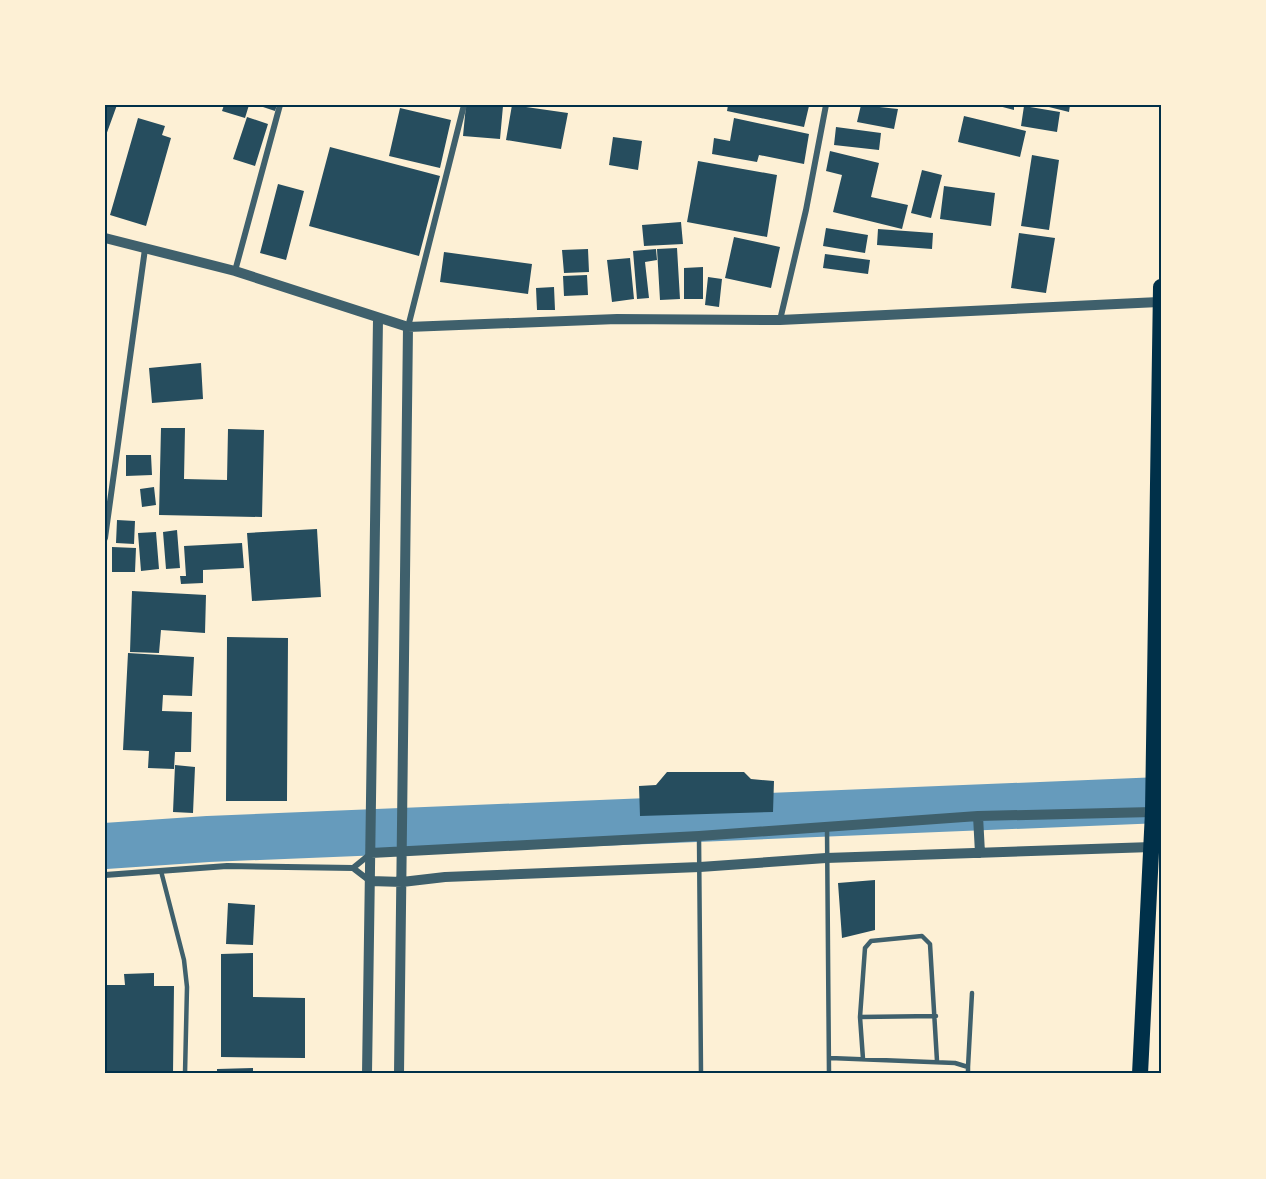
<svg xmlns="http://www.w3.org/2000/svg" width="1266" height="1179" font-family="'Nunito Sans',sans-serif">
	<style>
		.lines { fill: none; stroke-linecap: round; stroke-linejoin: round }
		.river { stroke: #669bbc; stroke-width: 46 }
		.building { fill: #264d5e }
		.service { stroke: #3f606c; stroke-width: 4.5 }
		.minor { stroke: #3f606c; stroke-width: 6 }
		.tertiary { stroke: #3f606c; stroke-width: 10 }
		.trunk { stroke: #003049; stroke-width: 16 }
		.neatline { fill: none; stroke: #003049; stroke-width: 2 }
	</style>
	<rect width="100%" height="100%" fill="#fdf0d5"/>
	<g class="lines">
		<!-- river -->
		<path class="river" d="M105,846L208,839L1161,800"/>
	</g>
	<!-- building -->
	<path class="building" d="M105,105H117L105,138Z
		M224,105H249L245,118L222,111Z
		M257,105H277L275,111Z
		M466,105L503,106L500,139L463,136Z
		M512,105L568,113L561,149L506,140Z
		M728,105H806L809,106L804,127L727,111Z
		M861,105L898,109L894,129L857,122Z
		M995,105H1014V110Z
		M1041,105H1070L1069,112Z
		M1024,106L1060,112L1057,132L1021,126Z
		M400,108L451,120L440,168L389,156Z
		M964,116L1026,131L1020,157L958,142Z
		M247,117L268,124L255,166L233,159Z
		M138,118L165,126L162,135L171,138L146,226L110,215Z
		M734,118L809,134L804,164L759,155L757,162L712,154L714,138L730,141Z
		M836,127L881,133L879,150L834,145Z
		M613,137L642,141L638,170L609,165Z
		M330,147L440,176L419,256L309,226Z
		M830,151L879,163L871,197L908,205L902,229L833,212L842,175L826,171Z
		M1032,155L1059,160L1049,230L1021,226Z
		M698,161L777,175L767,237L687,222Z
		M922,170L942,175L931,218L911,213Z
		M278,184L304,191L286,260L260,253Z
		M944,186L995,193L991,226L940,219Z
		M681,222L683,244L644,246L642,225Z
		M826,228L868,235L865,253L823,246Z
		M878,229L933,233L932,249L877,245Z
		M1019,233L1055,238L1046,293L1011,288Z
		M734,237L780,247L771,288L725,278Z
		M677,248L680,299L660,300L657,249Z
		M588,249L589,272L564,273L562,250Z
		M656,249L657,260L645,262L649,298L637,299L633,251Z
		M444,252L532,264L528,294L440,282Z
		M825,254L870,260L868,274L823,268Z
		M630,258L634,299L612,302L607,260Z
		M703,267V299H684V268Z
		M587,275L588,295L564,296L563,276Z
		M708,277L722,279L719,307L705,305Z
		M554,287L555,310H537L536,288Z
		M201,363L203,399L152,403L149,368Z
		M161,428H185L184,479L227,480L228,429L264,430L262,517L159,515Z
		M126,455H151L152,475L126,476Z
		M154,487L156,505L142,507L140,489Z
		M117,520L135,521L134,544L116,543Z
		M317,529L321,597L252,601L247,533Z
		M177,530L180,568L166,569L163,532Z
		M156,532L159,569L141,571L138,533Z
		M242,543L244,568L203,570V583L181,584L180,576H186L184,546Z
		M112,547L136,548L135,572H112Z
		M132,591L206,595L205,633L161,630L159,653L130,652Z
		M227,637L288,638L287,801H226Z
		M128,653L194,657L192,696L163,695L162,711L192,712L191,752H175L174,769L148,768L149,751L123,750Z
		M175,765L195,767L193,813L173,812Z
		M667,772H744L751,779L774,781L773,812L640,816L639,786L656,785Z
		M875,880V930L842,938L838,883Z
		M228,903L255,905L253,945L226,944Z
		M253,953V997L305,998V1058L221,1057V954Z
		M154,973V986H174L173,1074H106L107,985H125L124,974Z
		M253,1068V1074H217V1069Z"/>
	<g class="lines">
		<!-- service -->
		<path class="service" d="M827,827L829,1074
			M699,837L701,1074
			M161,871L184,960L187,987L185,1074
			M860,1017L936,1016
			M830,1058L955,1063L968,1067V1074
			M863,1059L860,1017L865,948L871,941L922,936L930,944L937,1061
			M968,1067L972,993"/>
		<!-- minor -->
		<path class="minor" d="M235,271L280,105
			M780,320L806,210L826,105
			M408,327L464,105
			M105,538L145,249
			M353,868L369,855
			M353,868L370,881
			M105,875L227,866L353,868"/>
		<!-- tertiary -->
		<path class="tertiary" d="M105,238L235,271L408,327L617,319L780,320L1159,302
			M978,816L980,853
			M371,853L699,836L978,816L1153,812
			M371,881L402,882L445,877L700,867L826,858L1152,847
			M367,1074L378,319
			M399,1074L408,327"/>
		<!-- trunk -->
		<path class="trunk" d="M1140,1074L1153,812L1161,287"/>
	</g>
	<!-- border -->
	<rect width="1266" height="1179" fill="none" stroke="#fdf0d5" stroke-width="213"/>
	<rect x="106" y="106" width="1054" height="966" class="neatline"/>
</svg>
